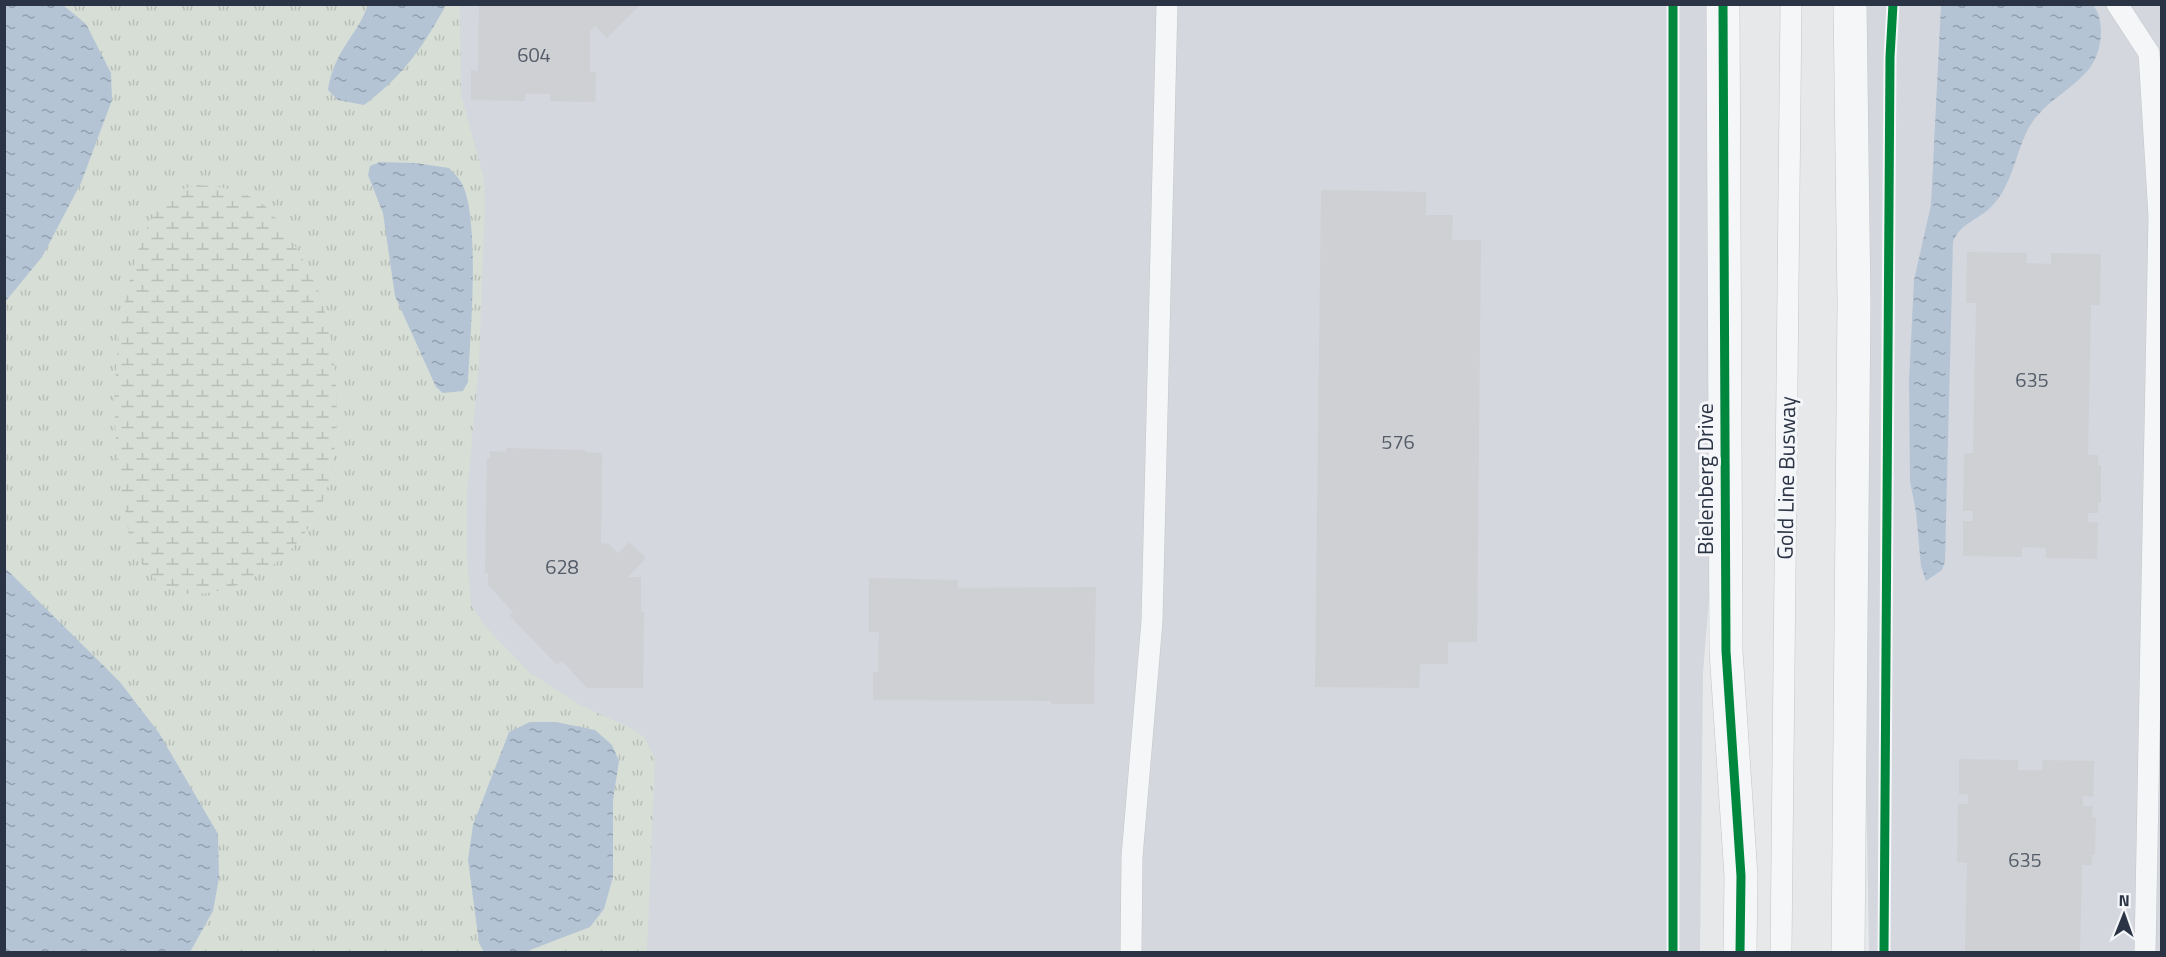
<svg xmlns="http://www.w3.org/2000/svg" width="2166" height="957" font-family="'Titillium Web',sans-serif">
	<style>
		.built { fill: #d4d7dd }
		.grass { fill: url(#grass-tufts) }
		.wetland { fill: url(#wetland-marsh) }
		.water { fill: url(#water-ripples) }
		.building { fill: #ced0d3 }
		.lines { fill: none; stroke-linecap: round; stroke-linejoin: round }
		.service-casing { stroke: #c4c6c8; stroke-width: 22 }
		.tertiary-casing { stroke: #c4c6c8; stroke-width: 34 }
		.service { stroke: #f5f6f7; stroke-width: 21 }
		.tertiary { stroke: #f5f6f7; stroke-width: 33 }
		.cycleway-casing { stroke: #f4f6f9; stroke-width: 13 }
		.cycleway { stroke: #00873e; stroke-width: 9 }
		.labels { text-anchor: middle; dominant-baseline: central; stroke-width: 6; stroke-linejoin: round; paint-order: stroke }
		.number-label { font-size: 20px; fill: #545c69 }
		.street-label { font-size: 22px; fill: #2b3445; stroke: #f4f6f9 }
	</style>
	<defs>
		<pattern id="grass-tufts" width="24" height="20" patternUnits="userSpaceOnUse" patternTransform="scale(1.5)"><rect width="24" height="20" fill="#d6ded6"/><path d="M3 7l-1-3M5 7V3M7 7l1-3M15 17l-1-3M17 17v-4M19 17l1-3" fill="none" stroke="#b8bfb9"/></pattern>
		<pattern id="wetland-marsh" width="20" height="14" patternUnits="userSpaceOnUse" patternTransform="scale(1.5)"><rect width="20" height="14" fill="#d6ded6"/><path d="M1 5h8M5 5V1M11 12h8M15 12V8" fill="none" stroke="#b8bfb9"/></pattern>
		<pattern id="water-ripples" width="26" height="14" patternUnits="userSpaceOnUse" patternTransform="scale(1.5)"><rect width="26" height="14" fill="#b4c4d5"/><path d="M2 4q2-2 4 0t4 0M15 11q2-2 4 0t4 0" fill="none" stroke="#93a0af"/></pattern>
	</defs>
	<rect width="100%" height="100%" fill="#e6e8ea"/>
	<!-- built -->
	<path class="built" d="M5,5H1731L1725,398L1703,673L1700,952H5Z
		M1853,5H2161V952H1869Z"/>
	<!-- grass -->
	<path class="grass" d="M5,5H460L461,94L484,179L485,204L479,364L467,495V554L471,604L484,625L529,672L580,705L633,729L644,737L655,759L647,952H5Z"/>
	<!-- wetland -->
	<path class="wetland" d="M197,185C220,186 242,190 261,203C272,211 280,224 288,235C306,262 321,292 328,324C339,373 342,457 322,503C302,551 252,590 199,594C172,596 150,579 137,556C129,542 127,522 124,506C110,425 111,344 134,265C140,243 149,217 165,200C174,191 185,188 197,185Z"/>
	<!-- water -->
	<path class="water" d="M5,4L63,5L86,24L111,73L112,100L81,183L42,257L5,302Z
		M368,5H446C422,48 404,75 364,105L338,100L328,90C334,50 356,38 368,5Z
		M1941,5H2093C2106,21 2102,53 2089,69C2070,92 2041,103 2027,131C2015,156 2012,185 1992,206C1979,220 1960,223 1953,242L1945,561L1942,570L1926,581L1921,566L1916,512L1910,481L1909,381L1914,280L1931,205Z
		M380,162L415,163L449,168C453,172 458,177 461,182C481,215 470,340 468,382L463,391L443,393L436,387L395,296L383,213L368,175L370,166Z
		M4,567L120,682L159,733L218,834L219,878L213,911L190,952H5Z
		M530,722H556L595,730L612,745L619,761L613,800V877L604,909L590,927L525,952H484L479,943L468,860L473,825L509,732Z"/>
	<!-- building -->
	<path class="building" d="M479,4H641L607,38L595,26L590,31V72H596L595,102L550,101V94H525V101L471,100V70L478,71Z
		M1321,190L1426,192V215H1453L1452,240H1481L1477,642H1448V664H1420L1419,688L1315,687Z
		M1967,252L2027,253L2026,263L2051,264V253L2101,254L2100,305H2091L2088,455H2098V465H2101V503H2098V513H2088V522H2098L2097,559L2046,558V548L2022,547V557L1963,556V521H1973V511H1963L1964,453H1973L1976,303H1966Z
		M506,448L585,450V452L602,453L601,543L609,544L618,553L629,542L646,558L628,577H641V612H644L643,688H587L562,661L557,665L509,615L513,612L488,585V573H485L487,458H490V451L506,452Z
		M869,578L958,580V588L1096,587L1094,704H1051V701L873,700V672H878L879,632H869Z
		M1959,759L2018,760V770H2042L2043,760L2094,761L2093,797L2083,796V806H2093L2092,817H2096L2095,855H2092V865H2082L2080,952H1965L1967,863L1957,862L1958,804H1968V794H1959Z"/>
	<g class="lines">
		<!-- service casing -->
		<g class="service-casing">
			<path id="service" d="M2117,4L2149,53L2159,216H2162
				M1131,952L1132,857L1152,621L1167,4
				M1781,952L1791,4
				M2145,952L2159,216"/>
		</g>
		<!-- tertiary casing -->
		<g class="tertiary-casing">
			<path id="tertiary" d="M1723,4L1726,651L1741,876L1740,952
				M1848,952L1854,303L1850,4"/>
		</g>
		<!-- service -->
		<use href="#service" class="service"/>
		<!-- tertiary -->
		<use href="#tertiary" class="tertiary"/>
		<!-- cycleway casing -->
		<g class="cycleway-casing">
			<path id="cycleway" d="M1723,4L1726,651L1741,876L1740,952
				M1673,952V4
				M1884,952L1890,57L1893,4"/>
		</g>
		<!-- cycleway -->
		<use href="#cycleway" class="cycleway"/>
	</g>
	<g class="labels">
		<!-- number labels -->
		<g class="number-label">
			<text x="534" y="54">604</text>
			<text x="2032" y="379">635</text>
			<text x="1398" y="441">576</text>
			<text x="562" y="566">628</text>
			<text x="2025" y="859">635</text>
		</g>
		<!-- street labels -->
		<g class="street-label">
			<text transform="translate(1786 478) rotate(-89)">Gold Line Busway</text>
			<text transform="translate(1705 479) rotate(-90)">Bielenberg Drive</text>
		</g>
	</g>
	<!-- border -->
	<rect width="2166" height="957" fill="none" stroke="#2b3445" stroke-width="12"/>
	<!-- north arrow -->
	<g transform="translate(2124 915) rotate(1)" stroke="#f4f6f9" stroke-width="4.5" paint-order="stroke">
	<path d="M0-4.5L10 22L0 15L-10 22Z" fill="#2b3445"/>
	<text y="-9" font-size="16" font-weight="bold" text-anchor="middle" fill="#2b3445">N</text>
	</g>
</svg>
